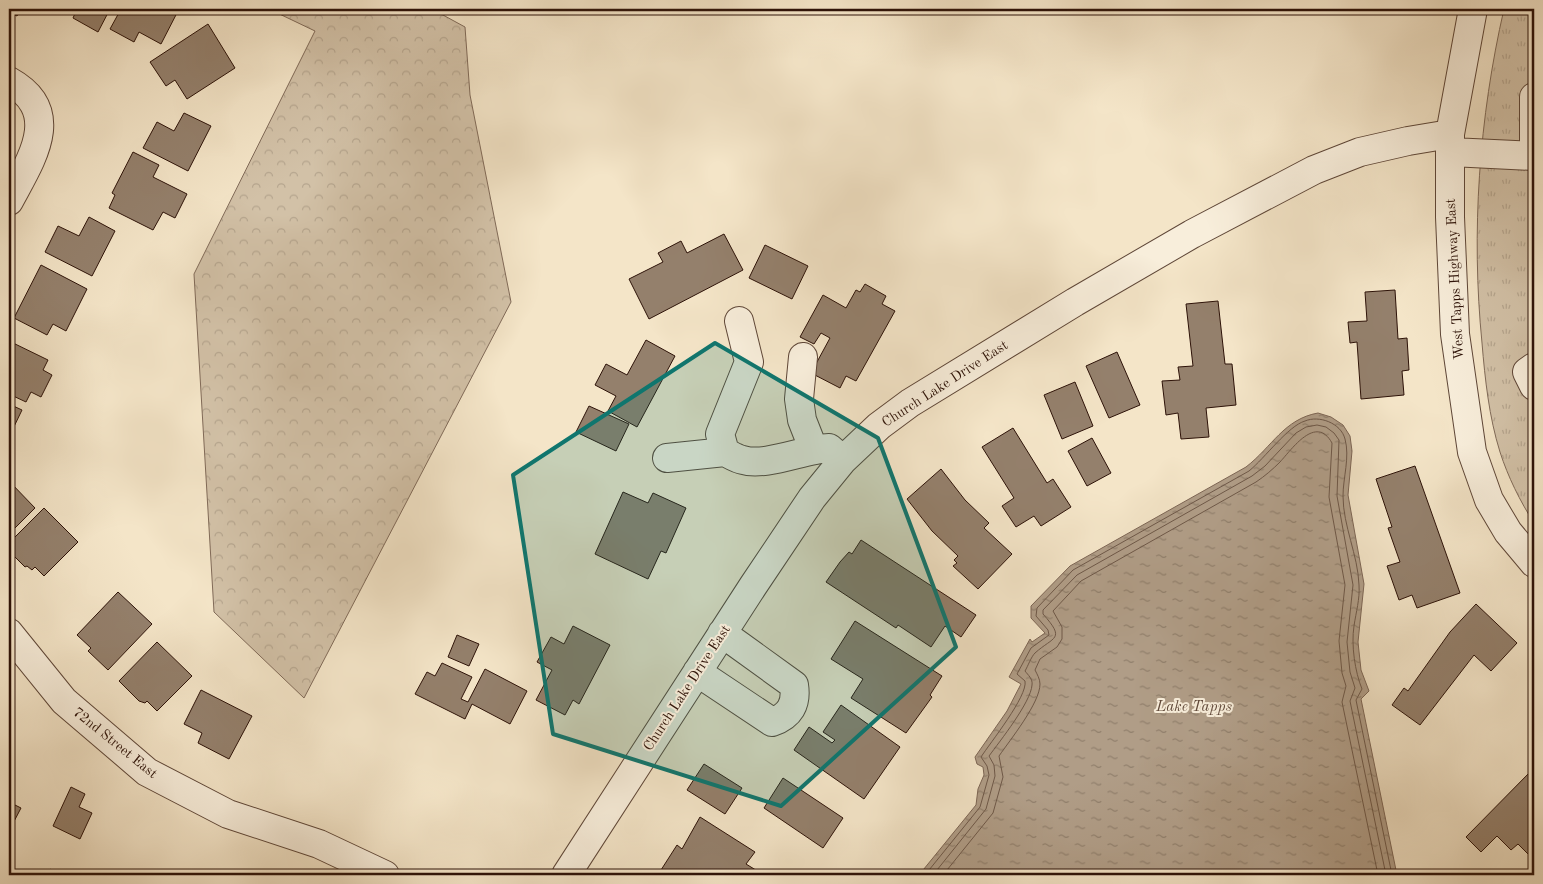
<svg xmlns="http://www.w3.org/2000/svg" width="1543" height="884" font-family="'Old Standard TT',serif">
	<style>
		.grass { fill: url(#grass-tufts); stroke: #806a58 }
		.forest { fill: url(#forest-crowns); stroke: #806a58 }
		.water { fill: url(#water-ripples); stroke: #7c6554 }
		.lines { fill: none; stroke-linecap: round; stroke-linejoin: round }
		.shore { stroke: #6e5848; stroke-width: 1 }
		.building { fill: #94806c; stroke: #2d1208 }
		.minor-casing { stroke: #5f4738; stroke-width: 30 }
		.minor { stroke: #f8eedb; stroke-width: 28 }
		.marked { fill: #0f766e; fill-opacity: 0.2; stroke: #0f766e; stroke-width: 4; stroke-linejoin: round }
		.labels { text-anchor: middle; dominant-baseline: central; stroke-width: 4; stroke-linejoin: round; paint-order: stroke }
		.street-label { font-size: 14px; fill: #2d1208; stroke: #f8eedb }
		.water-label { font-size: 15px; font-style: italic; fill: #614a3b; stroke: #f8eedb }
	</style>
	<defs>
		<pattern id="grass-tufts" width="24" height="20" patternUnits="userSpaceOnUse" patternTransform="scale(1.25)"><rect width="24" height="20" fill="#d2c1a7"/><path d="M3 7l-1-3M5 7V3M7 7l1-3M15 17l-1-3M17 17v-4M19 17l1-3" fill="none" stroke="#b5a58e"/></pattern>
		<pattern id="forest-crowns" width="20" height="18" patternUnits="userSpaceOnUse" patternTransform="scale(1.25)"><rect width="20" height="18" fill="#d2c1a7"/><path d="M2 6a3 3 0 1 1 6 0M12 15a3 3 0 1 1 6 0" fill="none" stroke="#b5a58e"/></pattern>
		<pattern id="water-ripples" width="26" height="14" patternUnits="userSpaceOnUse" patternTransform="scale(1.25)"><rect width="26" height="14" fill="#b09d87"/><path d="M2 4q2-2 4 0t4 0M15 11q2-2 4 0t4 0" fill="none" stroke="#907f6c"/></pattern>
	</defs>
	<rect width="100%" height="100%" fill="#f4e5c8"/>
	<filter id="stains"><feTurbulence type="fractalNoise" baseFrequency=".004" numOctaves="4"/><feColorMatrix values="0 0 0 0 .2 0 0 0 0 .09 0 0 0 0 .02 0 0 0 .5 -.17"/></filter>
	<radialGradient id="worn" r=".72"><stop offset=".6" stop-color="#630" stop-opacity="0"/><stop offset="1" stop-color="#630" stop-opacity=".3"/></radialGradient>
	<!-- grass -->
	<path class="grass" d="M1504,9H1534V523C1520,501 1508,477 1500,452C1489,417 1485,379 1482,343C1471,232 1479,118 1504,9Z"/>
	<!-- forest -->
	<path class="forest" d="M269,9H432L465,27L470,95L511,302L304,698L214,612L194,274L315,31Z"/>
	<!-- water -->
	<path class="water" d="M1318,413L1331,417L1343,425L1350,436L1352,451L1348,495L1364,584L1358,642L1361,670L1369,691L1361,699L1397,875H919L976,805L978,789L984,775L983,767L977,764L975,757L1007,711L1021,684L1009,677L1030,639L1032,642L1045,633L1031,618V606L1070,566L1246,467C1272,447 1284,419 1318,413Z"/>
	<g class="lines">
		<!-- shore -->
		<path class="shore" d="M925,875L980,807L989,775L987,766L981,757C990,743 1028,696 1025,681L1017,674L1031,648L1049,635L1048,630L1036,616L1037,608L1073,570L1249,471C1265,458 1288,426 1305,421C1319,415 1341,423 1345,439C1350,457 1343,478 1343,496C1343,526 1358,555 1359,585C1360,599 1356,612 1354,626C1351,645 1355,672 1362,689L1356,700L1392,875
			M933,875L986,809L995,776L994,765L989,756C1000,741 1031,702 1032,685C1033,679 1028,675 1025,671C1028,666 1031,657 1035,653C1054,636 1066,640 1043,614V610L1077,575L1252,476L1265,466L1296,433L1306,427L1317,425L1326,427L1334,433L1339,440L1337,496L1353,585L1347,642L1350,672L1355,688L1350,701L1386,875
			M943,875L993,813L1003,777L999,756C1010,740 1040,703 1040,684C1040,679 1037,674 1035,670L1040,659L1057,647L1062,639V627L1053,611L1081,581L1256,482C1265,476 1273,469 1280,462C1292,449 1316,414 1332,443L1329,497L1345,585L1339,641L1342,673L1346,686L1342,702L1378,875"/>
	</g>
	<!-- building -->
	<path class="building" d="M9,9H21L17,16L9,12Z
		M77,9H110L98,32L73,18Z
		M121,9H179L161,44L139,32L134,42L110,29Z
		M208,24L235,68L187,99L175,80L166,86L150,62Z
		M184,113L211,126L188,171L143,148L157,122L174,131Z
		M133,152L159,165L153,177L187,194L175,218L163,212L153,230L109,208L115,195L112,193Z
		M89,217L115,231L92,276L45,252L58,226L79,236Z
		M724,234L743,270L649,319L629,279L663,262L658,253L681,241L687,253Z
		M765,245L808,266L792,299L749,278Z
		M41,265L87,289L66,331L53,324L47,335L14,318Z
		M865,284L886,296L882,304L895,311L856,381L846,376L840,388L811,373L830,338L821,333L814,344L800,337L823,295L846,308L856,290L860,292Z
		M1395,290L1398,339L1407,338L1409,370L1402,371L1404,395L1361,399L1357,342L1350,343L1348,322L1367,321L1365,292Z
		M1218,301L1225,364H1232L1236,405L1206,408L1209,437L1181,439L1178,413L1166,415L1162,381L1180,380L1178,367L1193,366L1186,304Z
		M646,340L675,356L637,427L608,411L616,396L595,385L606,364L627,375Z
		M9,341L48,360L43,370L52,375L41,397L31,392L26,402L9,394Z
		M1117,352L1140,405L1109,418L1086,366Z
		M1075,382L1093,426L1062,439L1044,395Z
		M9,404L22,410L9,437Z
		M589,406L629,424L616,451L576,432Z
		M1013,428L1047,483L1053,479L1071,507L1041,526L1034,516L1016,527L1002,506L1014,498L982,447Z
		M1092,438L1111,473L1087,486L1068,451Z
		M1415,466L1460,593L1417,608L1412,595L1399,600L1387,566L1400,562L1388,528L1392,527L1376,479Z
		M941,469L965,500L989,523L984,528L1012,554L978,589L953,566L957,563L954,560L958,556L932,531L907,499Z
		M9,481L35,508L9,534Z
		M623,492L648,503L653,493L686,508L666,553L661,551L648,579L595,554Z
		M44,508L78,542L44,576L35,567L32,570L27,566L25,567L9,551V543Z
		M861,540L976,615L961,637L945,626L931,647L898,625L896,628L826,582L840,562L849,552L852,554Z
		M118,592L152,624L108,670L88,651L91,648L77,635Z
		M1476,604L1517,643L1491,671L1474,655L1420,725L1392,705L1404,688L1408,691L1450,632Z
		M855,621L942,676L930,695L932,697L906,733L851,698L863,679L831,659Z
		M573,626L610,645L579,704L573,700L565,715L536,700L552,670L537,662L551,637L564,644Z
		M457,635L479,644L469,666L448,657Z
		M157,642L192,676L157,711L147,701L145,703L139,701L119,681Z
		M442,663L472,677L461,699L468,702L485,669L527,691L510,724L472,704L465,719L415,694L427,672L435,676Z
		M201,690L252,716L229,759L198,743L202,733L184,724Z
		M841,705L900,747L864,799L794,750L809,727L832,743L835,740L823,732Z
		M704,764L742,788L725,814L687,790Z
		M1534,768V857L1533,859L1518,844L1511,850L1497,836L1481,852L1466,837Z
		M783,778L843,818L823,848L764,808Z
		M71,787L85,794L79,807L92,813L80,839L53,826Z
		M9,802L21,808L9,831Z
		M700,817L755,852L746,864L759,872L757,875H669L661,870L677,845L682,849Z
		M50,869L58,875H45Z"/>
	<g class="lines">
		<!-- minor casing -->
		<g class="minor-casing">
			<path id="minor" d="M1473,9L1450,134V217L1455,334L1472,452L1489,500L1508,532L1534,563
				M9,81C65,112 30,161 9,201
				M1534,97V156
				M1451,152L1534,156
				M739,321L749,362L720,434L725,452C731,455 737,459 743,460C765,467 805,449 829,448L843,460
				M803,357L799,399L802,420L813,448
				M1534,367L1527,372L1534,386
				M667,458L725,452
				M9,633L64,701L147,772L228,814L319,844L385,875
				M697,672L772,722C790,716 797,704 794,685L722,633
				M566,875L753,586L812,498L843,460L879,426L910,403L1075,302L1192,234L1314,170L1360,152L1408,141L1450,134"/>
		</g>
		<!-- minor -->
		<use href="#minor" class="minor"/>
	</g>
	<!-- marked area -->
	<path class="marked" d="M715,343L878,438L956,647L781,806L553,734L513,475Z"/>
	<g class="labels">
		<!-- street labels -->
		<g class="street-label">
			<text transform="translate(1455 279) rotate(-93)">West Tapps Highway East</text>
			<text transform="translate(945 384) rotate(-33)">Church Lake Drive East</text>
			<text transform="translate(687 688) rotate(-57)">Church Lake Drive East</text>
			<text transform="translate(115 743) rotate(39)">72nd Street East</text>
		</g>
		<!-- water labels -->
		<g class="water-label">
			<text x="1194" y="707">Lake Tapps</text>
		</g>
	</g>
	<!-- margin -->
	<rect width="1543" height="884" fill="none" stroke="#f4e5c8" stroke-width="30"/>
	<rect x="10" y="10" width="1523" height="864" fill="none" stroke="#2d1208" stroke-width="2.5"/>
	<rect x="15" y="15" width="1513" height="854" fill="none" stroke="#2d1208"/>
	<rect width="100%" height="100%" filter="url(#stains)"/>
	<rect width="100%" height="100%" fill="url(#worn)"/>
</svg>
